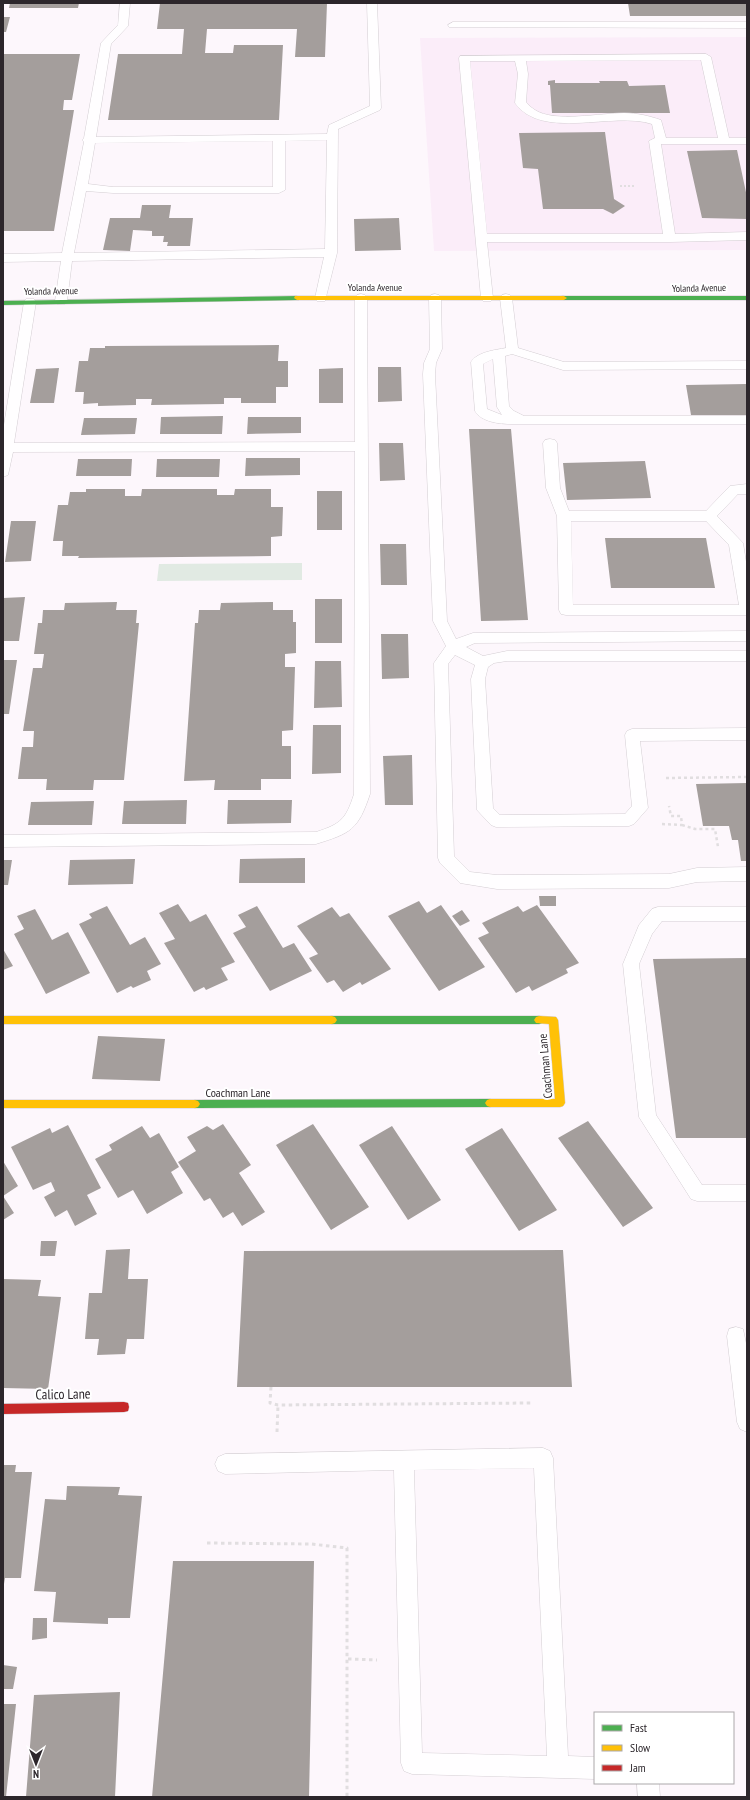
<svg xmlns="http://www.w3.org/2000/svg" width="750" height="1800" font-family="'PT Sans Narrow',sans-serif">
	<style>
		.built { fill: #fbedf9 }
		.green { fill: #e1eae3 }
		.building { fill: #a49e9c }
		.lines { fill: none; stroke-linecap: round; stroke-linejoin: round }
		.lane-casing { stroke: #d4ced3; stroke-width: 1 }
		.fast-casing { stroke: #d4ced3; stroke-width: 1 }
		.slow-casing { stroke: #d4ced3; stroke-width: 1 }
		.jam-casing { stroke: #d4ced3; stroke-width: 1 }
		.path-far2 { stroke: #e1dee0; stroke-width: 2; stroke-dasharray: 2 2; stroke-linecap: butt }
		.path-far1 { stroke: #e1dee0; stroke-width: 2.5; stroke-dasharray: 3 3; stroke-linecap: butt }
		.path { stroke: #e1dee0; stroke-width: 3; stroke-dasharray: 3.5 3.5; stroke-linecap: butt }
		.lane { fill: #fffeff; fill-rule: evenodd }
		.fast { fill: #4caf50; fill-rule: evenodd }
		.slow { fill: #ffc107; fill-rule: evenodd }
		.jam { fill: #c62828; fill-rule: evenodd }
		.labels { text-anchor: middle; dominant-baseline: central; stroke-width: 4; stroke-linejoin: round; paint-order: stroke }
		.far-street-label { font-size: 10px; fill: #2c262b; stroke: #fff }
		.street-label { font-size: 12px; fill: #2c262b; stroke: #fff }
		.near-street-label { font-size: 14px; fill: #2c262b; stroke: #fff }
	</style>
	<rect width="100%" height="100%" fill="#fdf7fc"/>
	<!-- built -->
	<path class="built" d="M747,37V250L434,251L420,38Z"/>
	<!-- green -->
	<path class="green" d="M302,563V580L157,581L159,564Z"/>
	<!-- building -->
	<path class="building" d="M10,3H79L78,8H9Z
		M160,3H327L325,57H295L297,29H207L205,53H233L234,45H283L279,120H108L118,54H182L184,29H157Z
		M628,3H747V16H630Z
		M3,17H10L6,32H3Z
		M3,54H80L72,100H64L63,110H74L54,231H3Z
		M555,80V83H600L599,81H627L629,86L665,85L670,113H552L550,85H548V81Z
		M605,132L614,199L625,206L613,214L603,209H543L538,169L523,168L519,133Z
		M737,150L747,197V219L702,218L687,151Z
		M142,205H171L169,218H193L190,246H167L168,242H163L164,236H152V231L133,230L130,251L103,250L110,218H140Z
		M399,218L401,250L355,251L354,219Z
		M279,345L278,361H288V387H276V403H241V398H224V404L151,405L152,399H136V405L98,406V403L83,404L84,392H75L79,361H88L90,348H105V346Z
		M378,367H401L402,401L378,402Z
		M59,368L54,403H30L36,369Z
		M343,368V403H319V369Z
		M747,384V415H691L686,385Z
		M223,416L222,434H160L161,417Z
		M248,417H301V433L247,434Z
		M84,418H137L135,434L81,435Z
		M469,429H511L528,620L481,621Z
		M379,443H403L405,480L380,481Z
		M246,458H300V475L245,476Z
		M78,459H132L131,476H76Z
		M157,459H220L219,477H156Z
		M645,461L651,498L567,500L563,463Z
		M86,489H125V496H141L142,489H217V495H234L235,489H271V507H283L282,536L271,537V556L78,558L79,556H62L63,541H53L58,505H68L70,492H86Z
		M317,491H342V530H317Z
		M11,521H36L31,561L5,562Z
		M605,538H706L715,588H611Z
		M380,544H406L407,585H381Z
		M25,597L19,641H3V598Z
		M315,599H342V643H315Z
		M117,602L116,610H137L136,623H139L124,780H94L93,790H46L47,779H18L22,747H33L34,731H23L33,668H42L44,654H34L38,623H42L43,610H64L65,603Z
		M273,602V610H293V622H296V653L285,654V667H295L293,730L282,731V746H291V779H261V790H214L215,780L184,781L195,623H198L199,610H220L221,603Z
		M381,634H408L409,678L382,679Z
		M3,660H17L9,714H3Z
		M315,661H341L342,707L314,708Z
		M313,725H341V773L312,774Z
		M412,755L413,805H385L383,756Z
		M747,783V861H741L738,840H732L729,826H703L696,784Z
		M187,800L186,824H122L124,801Z
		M228,800H292L291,823L227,824Z
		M94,801L92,825H28L31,802Z
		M305,858V883H239L240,859Z
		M135,859L133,884L68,885L70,860Z
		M3,860H12L8,885H3Z
		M539,896H556V906H540Z
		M419,901L427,913L441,905L485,967L439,991L388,916Z
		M178,904L190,922L206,914L235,962L221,968L228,980L206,990L204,987L194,992L164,943L175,939L159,913Z
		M537,905L579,963L566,969L568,973L532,991L529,986L516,993L478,938L489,933L482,923L518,906L523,912Z
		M107,906L130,945L145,937L161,964L147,971L151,980L133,988L131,986L117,993L79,924L92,918L89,914Z
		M257,906L283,948L294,943L312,971L270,991L233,933L246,927L238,915Z
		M332,907L340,917L349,913L391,969L362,985L360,982L343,992L334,980L327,983L309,958L318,954L297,926Z
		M35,909L52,940L68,932L90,973L46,994L14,934L24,929L17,916Z
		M462,910L470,921L460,926L452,916Z
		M3,949L13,966L3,970Z
		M747,958V1138H676L653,959Z
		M98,1036L165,1039L160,1081L92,1079Z
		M588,1121L653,1208L623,1227L558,1138Z
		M223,1124L251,1165L239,1173L265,1212L242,1226L233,1212L223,1218L210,1198L204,1201L178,1162L196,1151L187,1137L207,1126L213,1130Z
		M313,1124L369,1207L331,1230L276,1145Z
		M68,1125L101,1188L87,1195L97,1214L75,1226L67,1210L55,1217L44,1197L55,1191L51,1182L33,1190L11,1147L50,1128L52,1133Z
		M142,1126L150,1138L159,1133L179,1167L171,1172L183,1193L147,1214L133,1190L118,1198L95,1159L112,1150L109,1145Z
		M392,1126L441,1200L408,1220L359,1145Z
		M502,1128L557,1210L519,1231L465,1149Z
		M3,1161L18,1186L3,1196L14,1213L3,1220Z
		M41,1241H57L55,1256H40Z
		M130,1249L128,1279H148L144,1339H127L125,1354L97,1355L99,1339H85L89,1293H102L106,1250Z
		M563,1250L572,1387H237L244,1251Z
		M3,1279L41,1280L38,1296L61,1297L48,1389L3,1388Z
		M3,1465H16L15,1472H32L21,1578H5L4,1584Z
		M67,1486L120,1487L118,1495L142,1496L130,1618H108V1624L53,1622L56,1592L34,1591L45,1499L66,1500Z
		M173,1561H314L309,1797H152Z
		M33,1618H47V1638L32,1640Z
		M3,1665L17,1667L13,1689H3Z
		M120,1692L115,1797H26L34,1695Z
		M3,1704H16L6,1797H3Z"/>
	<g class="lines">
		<!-- lane casing -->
		<g class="lane-casing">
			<path id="lane" d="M120,3H130L128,26L111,44L96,137L327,134L329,125L370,106L367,3H377L381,108L380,110L338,129L337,253L325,301H317L315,298L324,257L72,261L67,301L65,304H57L55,301L61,261L3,262V254L62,253L84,142L82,140L84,138L101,43L118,25ZM327,140L325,249L74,253L86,191L113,193H279L285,190V141ZM273,141V187H113L88,184L95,143Z
				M453,22H747V28L449,27L448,25Z
				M706,54L711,57L729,138H747V144H661L675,234L747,232V240L670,242H487L493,298L491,301H483L481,298L459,58L460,56ZM701,60L718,138H666L661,120C649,116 637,113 624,113C601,113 555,123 535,110C532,108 528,105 526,102L528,74L526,61ZM470,61H515L518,74L515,103C542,141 613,111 652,124L655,138L649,141L663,234H487Z
				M361,294L365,295L367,298L370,794C358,830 351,833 316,844L3,847V835L316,832C341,824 346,819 354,794L355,451L13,452L8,475L3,477V431L24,302L26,299H34L36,302L14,443L355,442V298L357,295Z
				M435,294L439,295L441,298L442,349L436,363L435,374L447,621L456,639L473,633L747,631V641L475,643L466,647L483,656L507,651H747V661H507L494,663L488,667L485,679L493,808L500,815L625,814L632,806L625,735L627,731L632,729L747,728V740L640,741L648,808L634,824L629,826L496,827L491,825L477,810L471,679L475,665L455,655L448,664L454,856L470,872L497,875L669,874L697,868L747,867V881L697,882L669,888L497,889L460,883L440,863L438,858L434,663L446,646L433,621L423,374L424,363L430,349L429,298L431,295Z
				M506,294L510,295L512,298L518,348L564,362L747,361V369L563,370L512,354L505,356L509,406L514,411L524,416H747V424H511C500,424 481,422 475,411L471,362C477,352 495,350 506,348L500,298L502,295ZM493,359L497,407L502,415L487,409L483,364Z
				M550,439L555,440L557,443L560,488L569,511H706L730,486L747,484V494H738L717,516L743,543L747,568V615H566L561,614L559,610L557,516L546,488L543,443L545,440ZM571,521H706L729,545L739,605H573Z
				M658,907H747V921H662L652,934L639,964L656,1115L702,1185H747V1201H697L691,1199L639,1117L623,964L639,925L652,909Z
				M736,1327L743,1329L747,1348V1432L740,1429L737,1422L727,1336L729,1329Z
				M543,1448L550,1451L553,1458L568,1756L595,1757V1779L412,1774L404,1771L401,1763L394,1470L225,1474L218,1471L215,1464L218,1457L225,1454ZM534,1468L547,1756L422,1753L414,1470Z
				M637,1783H659L660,1797H638Z"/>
		</g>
		<!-- fast casing -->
		<g class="fast-casing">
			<path id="fast" d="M297,296L300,298L299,300L3,305V301Z
				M562,296H747V300H564L561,298Z
				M332,1016H539L542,1017L544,1020L542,1023L539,1024H332L329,1023L327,1020L329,1017Z
				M490,1099L493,1100L495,1103L493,1106L490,1107L195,1108L192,1107L190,1104L192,1101L195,1100Z"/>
		</g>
		<!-- slow casing -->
		<g class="slow-casing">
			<path id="slow" d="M295,296H564L567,298L564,300H297L294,298Z
				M3,1016H332L335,1017L337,1020L335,1023L332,1024H3Z
				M539,1016L556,1017L558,1020L565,1103L563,1106L560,1107H490L487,1106L485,1103L487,1100L490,1099H555L549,1024L536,1023L534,1020L536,1017Z
				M3,1100H195L198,1101L200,1104L198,1107L195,1108H3Z"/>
		</g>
		<!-- jam casing -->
		<g class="jam-casing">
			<path id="jam" d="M124,1402L128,1403L129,1407L128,1411L124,1412L3,1414V1404Z"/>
		</g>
		<!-- path-far2 -->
		<path class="path-far2" d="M620,186H635"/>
		<!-- path-far1 -->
		<path class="path-far1" d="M666,778L747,777
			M662,824L682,825L681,816H671L669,806
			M682,825L695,829H715L718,847"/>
		<!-- path -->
		<path class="path" d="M271,1387L270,1403L278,1405L532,1403
			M277,1432L278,1405
			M207,1543L311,1544L347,1548V1797
			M348,1659L377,1660"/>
		<!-- lane -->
		<use href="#lane" class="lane"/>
		<!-- fast -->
		<use href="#fast" class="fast"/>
		<!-- slow -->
		<use href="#slow" class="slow"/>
		<!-- jam -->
		<use href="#jam" class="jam"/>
	</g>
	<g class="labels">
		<!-- far-street labels -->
		<g class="far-street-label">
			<text x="375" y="287">Yolanda Avenue</text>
			<text transform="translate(699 288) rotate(-1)">Yolanda Avenue</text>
			<text transform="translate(51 291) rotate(-1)">Yolanda Avenue</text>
		</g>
		<!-- street labels -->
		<g class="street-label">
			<text transform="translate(545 1066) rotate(-95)">Coachman Lane</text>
			<text x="238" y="1092">Coachman Lane</text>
		</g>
		<!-- near-street labels -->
		<g class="near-street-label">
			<text transform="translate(63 1394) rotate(-1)">Calico Lane</text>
		</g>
	</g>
	<!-- border -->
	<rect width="750" height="1800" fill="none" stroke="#2c262b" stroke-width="8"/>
	<!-- legend -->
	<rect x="594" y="1712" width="140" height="72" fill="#ffffff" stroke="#aba8aa"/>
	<rect x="602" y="1725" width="20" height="6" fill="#4caf50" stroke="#aba8aa"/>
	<text x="630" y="1732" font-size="12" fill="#2c262b">Fast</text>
	<rect x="602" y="1745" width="20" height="6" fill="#ffc107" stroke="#aba8aa"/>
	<text x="630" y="1752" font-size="12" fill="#2c262b">Slow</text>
	<rect x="602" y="1765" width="20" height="6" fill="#c62828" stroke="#aba8aa"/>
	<text x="630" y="1772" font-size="12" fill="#2c262b">Jam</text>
	<!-- north arrow -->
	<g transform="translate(36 1764) rotate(180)" stroke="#ffffff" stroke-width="3" paint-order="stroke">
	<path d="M0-3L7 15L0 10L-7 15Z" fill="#2c262b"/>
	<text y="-6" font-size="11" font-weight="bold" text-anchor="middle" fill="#2c262b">N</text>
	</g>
</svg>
